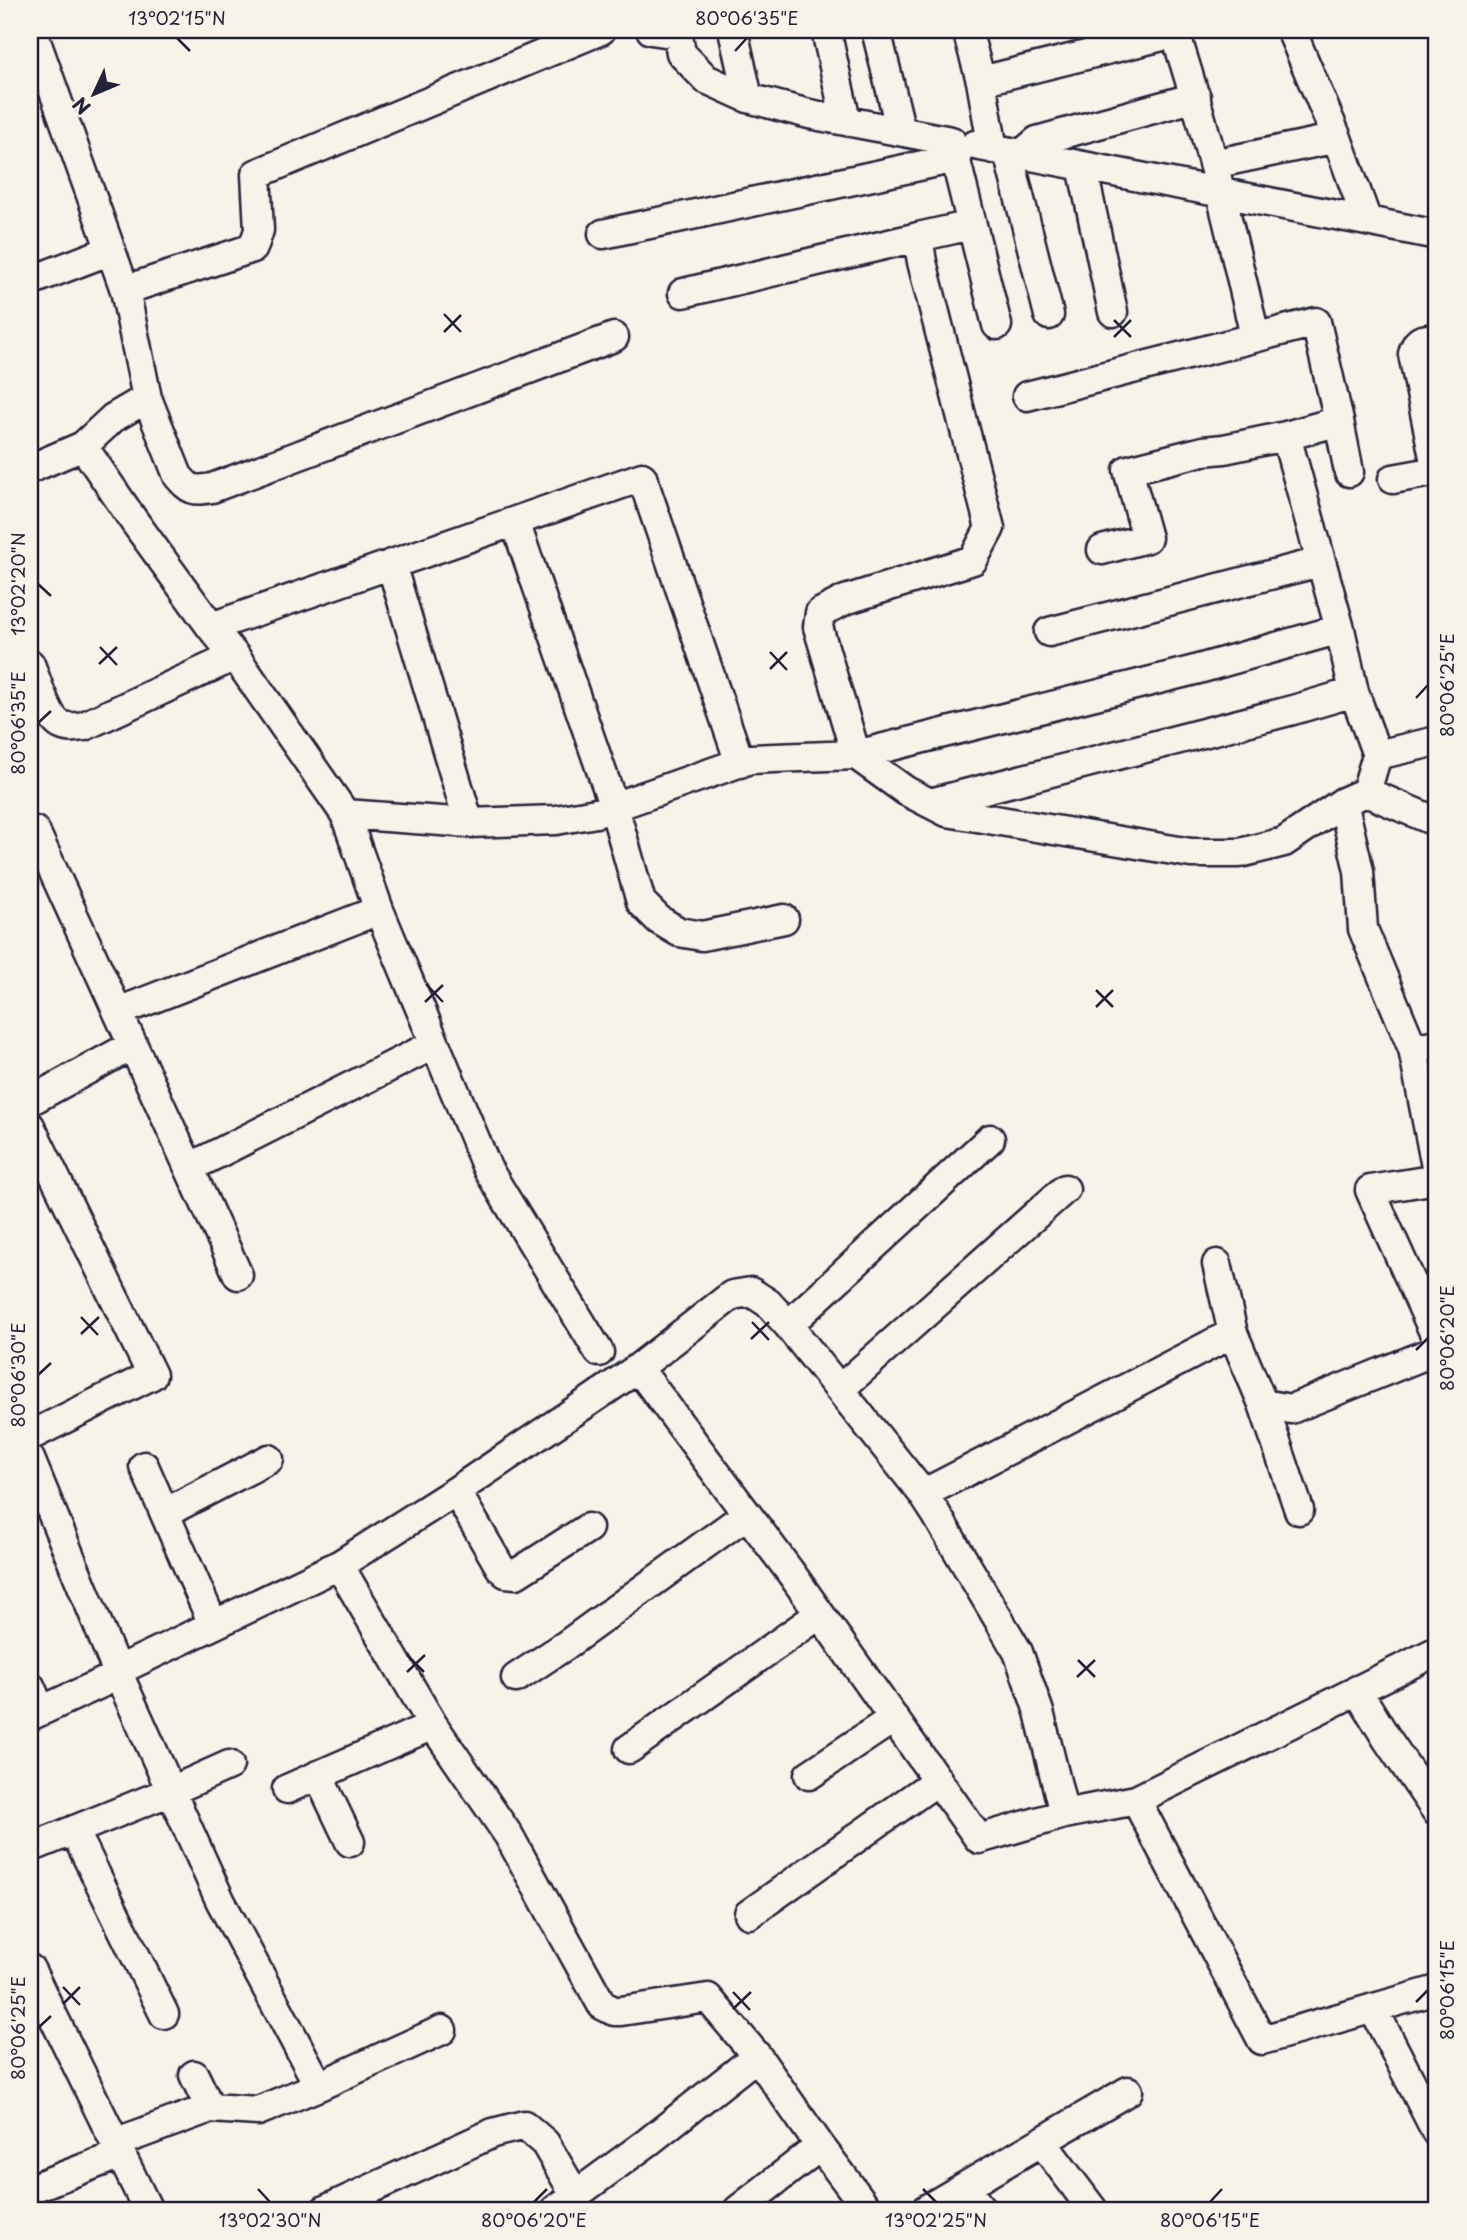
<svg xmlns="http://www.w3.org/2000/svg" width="1467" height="2240" font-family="'Playpen Sans',sans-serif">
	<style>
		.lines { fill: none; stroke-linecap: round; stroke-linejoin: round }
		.minor-casing { stroke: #22223b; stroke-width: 33 }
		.minor { stroke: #f7f3e8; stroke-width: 28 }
		.ticks { fill: none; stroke: #22223b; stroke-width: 2.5 }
		.neatline { fill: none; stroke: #22223b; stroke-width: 2.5 }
		.ticks-label { font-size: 18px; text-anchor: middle; fill: #22223b }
	</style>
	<rect width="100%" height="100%" fill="#f7f3e8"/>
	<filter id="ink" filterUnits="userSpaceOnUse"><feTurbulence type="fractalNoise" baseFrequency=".0143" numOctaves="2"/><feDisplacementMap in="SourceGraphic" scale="14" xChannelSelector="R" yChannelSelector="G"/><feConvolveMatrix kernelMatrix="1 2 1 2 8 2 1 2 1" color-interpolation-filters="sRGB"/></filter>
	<g filter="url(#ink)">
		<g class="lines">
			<!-- minor casing -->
			<g class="minor-casing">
				<path id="minor" d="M32,30L125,290L147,398L113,418L83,446L134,521L211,627L235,656L345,814L379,910L487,1168L599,1352
					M651,30L678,34
					M677,30L681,53L706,79L748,98L809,114L951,141L972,225L918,237L922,262L990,528L973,560L845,600L820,613L818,627L856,755L1195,670L1340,629L1354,692L1377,755L1366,792
					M733,30L748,98
					M826,30L846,121
					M876,30L901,131
					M967,30L981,81
					M1291,30L1337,138L1367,221L1437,235
					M975,145L1367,221
					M993,149L981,81L1175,33C1208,133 1231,234 1255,336
					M1008,152L1049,315
					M1022,154L1037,141L1196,97
					M1213,164L1337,138
					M1082,166L1113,312
					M972,225L997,325
					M603,234L956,158
					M30,281L111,250
					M125,290L253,248L259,230L256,174L601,30
					M683,293L918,237
					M1437,338C1423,340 1417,337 1413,354L1437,472
					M1027,396L1316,322L1339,421L1286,436L1224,449L1203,451L1128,470L1147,538L1102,550
					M147,398L178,476C191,491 193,491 212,488L614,337
					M1339,421L1349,472
					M1286,436L1340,629
					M34,467L83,446
					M1393,479L1437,471
					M515,522L614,807L641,902L659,920L679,932L702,936L784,919
					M391,564L469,823
					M211,627L642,477L740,763
					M1049,632L1320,562
					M30,664C36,679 47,718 61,725C69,729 76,727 84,726L235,656
					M1377,755L1437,741
					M1343,802L1359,871L1363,929L1413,1049L1437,1044
					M930,803L1293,710L1354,692
					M345,814L469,823L556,820L596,813L750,759L856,755L906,791L947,812L1191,853H1240L1284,842L1343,802L1366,792L1437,822
					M35,831L238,1275
					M118,1012L379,910
					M1413,1049L1437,1172
					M30,1101L133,1045
					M30,1126L152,1375L30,1436
					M189,1168L435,1044
					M1437,1179L1370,1190L1437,1339
					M1217,1264L1233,1333
					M788,1325L990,1139
					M840,1389L1065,1189
					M1263,1404L1299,1510
					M30,1459L117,1671L171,1791L30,1848
					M144,1466L213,1624
					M456,1491L500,1567L506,1573L516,1574L588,1528
					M923,1494L1233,1333L1263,1404L1291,1409L1437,1350
					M165,1513L269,1459
					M117,1671L339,1565L456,1491L606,1390L638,1368L732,1295L751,1292L768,1303L788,1325L923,1494L936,1514L1018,1652L1039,1712L1064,1814L979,1839L791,1573L638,1368
					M516,1678L566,1645L747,1514
					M30,1686L41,1711
					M1357,1690L1387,1739L1437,1812
					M30,1716L119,1675
					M433,1725L509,1836L602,2005L614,2011H621L708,1998L757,2056
					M629,1749L820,1614
					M229,1765L171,1791L220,1900L319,2086
					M318,1775L350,1842
					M809,1775L894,1718
					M287,1789L433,1725L339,1565
					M1136,1800L1262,2040L1437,1990
					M1064,1814L1136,1800L1437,1651
					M74,1830L164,2014
					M749,1914L938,1780
					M30,1969L148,2210
					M1373,2008L1437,2133
					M194,2075L210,2108
					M1042,2142L1093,2210
					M115,2143L210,2108L258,2111L319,2086L442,2030
					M820,2146L868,2210
					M964,2187L982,2210
					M30,2189L121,2154
					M325,2210L493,2133L524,2125L545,2143L576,2196
					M555,2210L648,2142L757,2056L820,2146L738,2210
					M925,2210L1128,2091"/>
			</g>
			<!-- minor -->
			<use href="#minor" class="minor"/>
		</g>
	</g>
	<!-- ticks -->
	<path class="ticks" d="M177,38L190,51M735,51L747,38M444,314L461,332M1114,320L1131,337M444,332L461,315M1114,337L1131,320M38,584L51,596M100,647L117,665M770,652L787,670M99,664L117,647M770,669L787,652M1416,698L1428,685M38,723L51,711M426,984L443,1002M1096,990L1113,1007M425,1002L443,985M1096,1007L1113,990M81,1317L98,1335M752,1322L769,1340M81,1334L99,1317M751,1339L769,1322M1416,1350L1428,1338M38,1375L51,1363M407,1655L424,1672M1078,1660L1095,1677M407,1672L425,1655M1077,1677L1095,1660M63,1987L80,2005M733,1992L750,2010M1416,2002L1428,1990M63,2004L80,1987M733,2009L751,1992M38,2028L51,2016M258,2189L270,2202M923,2189L936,2202M534,2202L547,2189M1210,2202L1222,2189"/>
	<!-- margin -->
	<rect width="1467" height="2240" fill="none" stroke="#f7f3e8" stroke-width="77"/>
	<!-- north arrow -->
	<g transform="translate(94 94) rotate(226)" stroke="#f7f3e8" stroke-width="5" paint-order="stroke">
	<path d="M0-5L12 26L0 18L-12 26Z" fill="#22223b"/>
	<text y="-10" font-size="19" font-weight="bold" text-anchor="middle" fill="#22223b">N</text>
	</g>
	<rect x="38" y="38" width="1390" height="2164" class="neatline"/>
	<g class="ticks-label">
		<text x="177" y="25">13°02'15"N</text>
		<text x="747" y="25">80°06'35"E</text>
		<text transform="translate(19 584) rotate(-90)" y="6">13°02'20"N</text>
		<text transform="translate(1448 685) rotate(-90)" y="6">80°06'25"E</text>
		<text transform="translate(19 723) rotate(-90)" y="6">80°06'35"E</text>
		<text transform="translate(1448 1338) rotate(-90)" y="6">80°06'20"E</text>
		<text transform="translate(19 1375) rotate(-90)" y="6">80°06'30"E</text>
		<text transform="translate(1448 1990) rotate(-90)" y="6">80°06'15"E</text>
		<text transform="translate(19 2028) rotate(-90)" y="6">80°06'25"E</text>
		<text x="270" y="2227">13°02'30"N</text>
		<text x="534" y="2227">80°06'20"E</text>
		<text x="936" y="2227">13°02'25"N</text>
		<text x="1210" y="2227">80°06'15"E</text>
	</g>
</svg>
